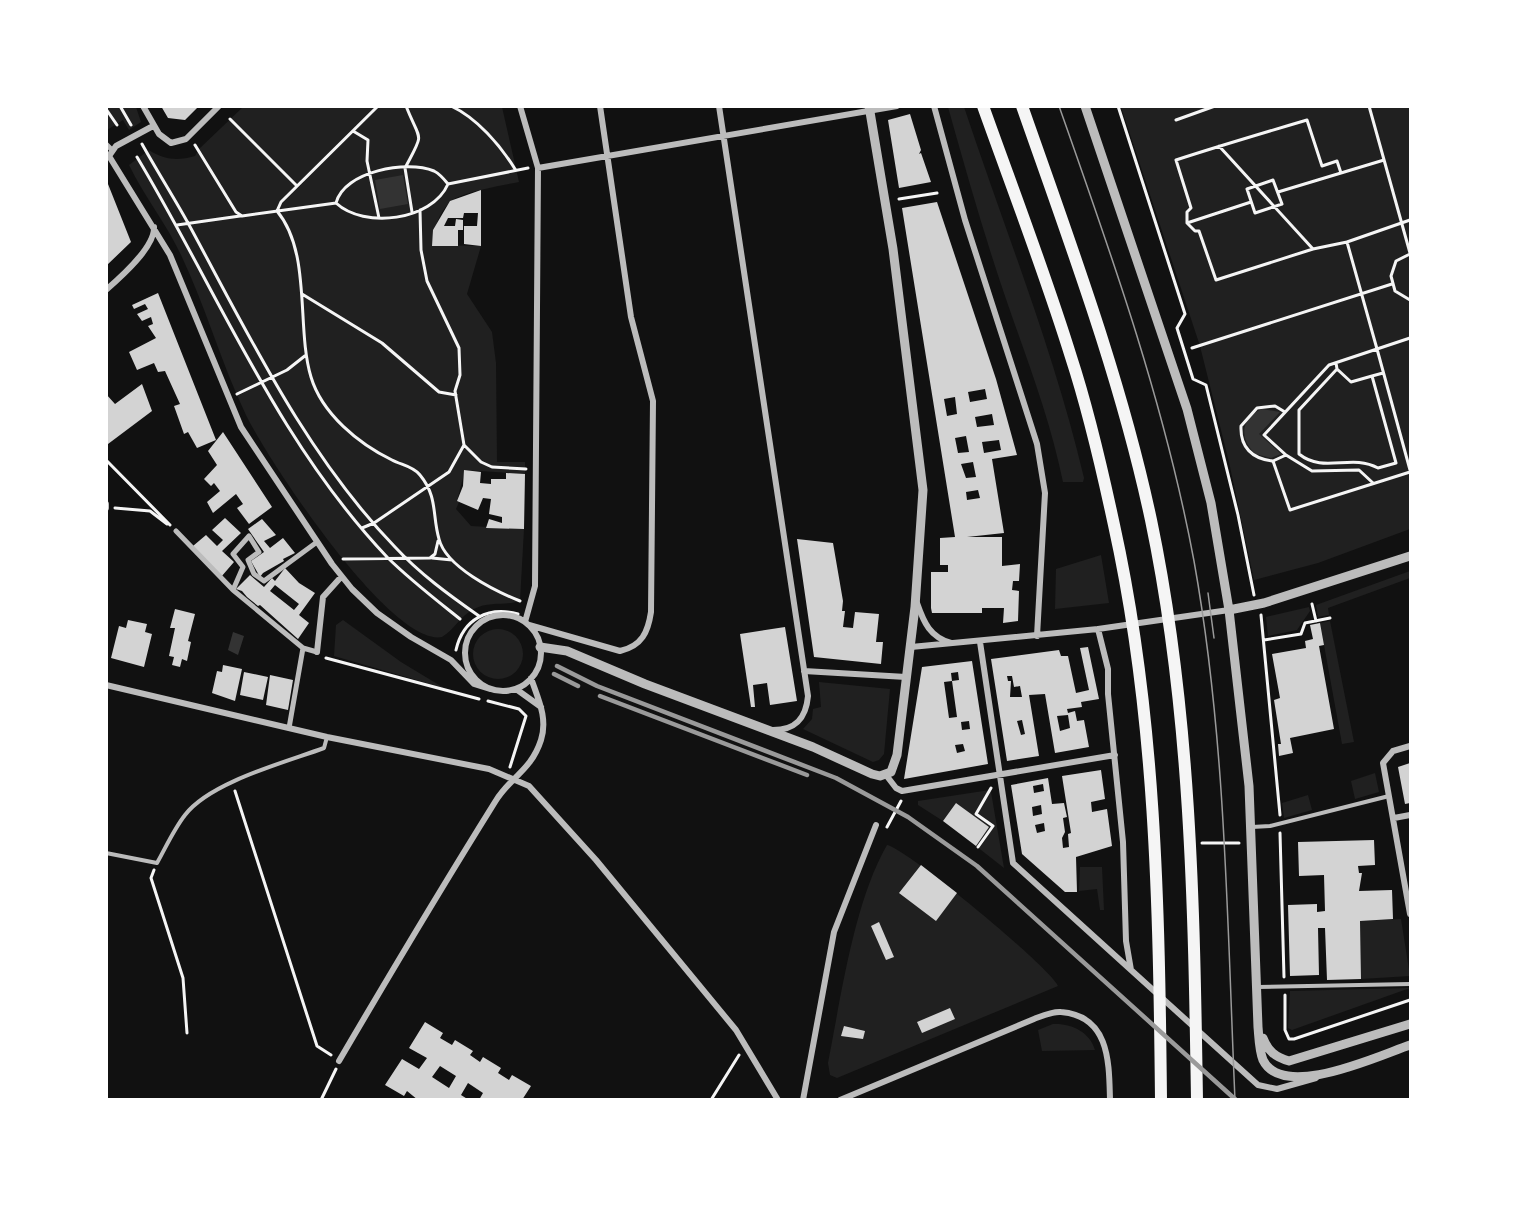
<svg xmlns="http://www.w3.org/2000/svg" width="1517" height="1206" font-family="'Space Grotesk',sans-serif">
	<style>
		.green { fill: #202020 }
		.water { fill: #333 }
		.building { fill: #d3d3d3; fill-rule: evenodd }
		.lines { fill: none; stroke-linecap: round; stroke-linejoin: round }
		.path { stroke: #f5f5f5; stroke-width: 3 }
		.service { stroke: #bcbcbc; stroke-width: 4 }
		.pedestrian { stroke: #bcbcbc; stroke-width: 5 }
		.minor { stroke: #bcbcbc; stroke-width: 6 }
		.tertiary { stroke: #bcbcbc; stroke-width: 9 }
		.trunk { stroke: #f5f5f5; stroke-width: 12 }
		.tram { stroke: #9a9a9a; stroke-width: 1.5 }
		.rail { stroke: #9a9a9a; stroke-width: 4.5 }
	</style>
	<rect width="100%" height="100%" fill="#111"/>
	<!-- green -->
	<path class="green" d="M107,107H136L141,122L129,130L123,120L107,130Z
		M243,107H502L519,182C504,185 460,192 450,202C439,212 433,231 432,245L481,246L467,294L492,332L496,363L497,462H525V474L465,470L457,501L459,502L456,509L471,526L524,529L520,601C504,606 489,601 474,609C460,616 454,630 442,637C391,647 267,459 246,415C221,363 206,307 181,255C166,223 144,196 129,165L149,150C164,160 178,161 195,156L199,149Z
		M948,107H964C1005,230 1054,351 1084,478L1083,482H1063C1050,418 1027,360 1006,299C984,235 966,171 948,107Z
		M1121,107H1410V529L1318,563L1254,580L1229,462L1200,346Z
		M1101,555L1109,603L1055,609L1056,569Z
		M1410,571V578L1328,608L1329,615L1318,617L1316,605Z
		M1309,607L1310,611L1297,630L1268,636L1266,617Z
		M343,620L401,662L444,688L334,656L336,625Z
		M1330,621L1354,742L1342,744L1320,623Z
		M473 654a25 25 0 1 1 50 0a25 25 0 1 1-50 0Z
		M819,682L890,689L884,754L879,760L873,762L803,729L812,719L813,709L821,707Z
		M1375,773L1379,792L1355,799L1351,781Z
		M990,790L991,792L1004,868L976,846L989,827L956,803L943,821L918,805V801Z
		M1308,795L1312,810L1284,818L1282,803Z
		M887,845C906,848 1051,968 1058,986L837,1078L830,1075L828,1063C841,997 854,902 887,845Z
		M1080,867H1102L1104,910H1100L1097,889L1079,891Z
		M1401,919L1410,976L1361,979L1360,921Z
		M1410,988L1292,1030L1288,1028L1290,991Z
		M1053,1024C1071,1023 1090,1032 1095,1050L1042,1051L1038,1030Z"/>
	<!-- water -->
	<path class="water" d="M403,175L408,204L380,209L375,180Z
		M1262,409L1280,412L1259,434L1281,454L1271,458L1256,454C1239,440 1240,418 1262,409Z
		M233,632L244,636L238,655L228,650Z"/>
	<!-- building -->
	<path class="building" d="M161,106H199L185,120L168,118Z
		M910,114L921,150L919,154L921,153L931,182L899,188L888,120Z
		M106,179L131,242L106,266Z
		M481,190V246L464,244V226H477L478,213H464L463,218H448L444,226H455L456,219L463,220V230H458V246H432L433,230L450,201Z
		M937,202L996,379L1017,455L992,459L1004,533L967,537H1002V566L1020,564L1019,581H1013L1012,590L1019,591L1018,621L1003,623L1004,608H982V613H932L931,608V572H948V565H940V538L955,537L902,208ZM985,389L987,399L970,402L968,392ZM955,397L957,414L947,416L944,399ZM992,414L994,425L977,427L975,417ZM966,436L969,452L958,453L955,438ZM999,440L1001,450L984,453L982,442ZM973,462L976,477L966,478L961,464ZM978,490L980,498L967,500L966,492Z
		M158,293L216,440L197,448L188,432L184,434L174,406L180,404L165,371L158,372L154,363L137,370L129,352L156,338L148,326L153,324L151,317L142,321L137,314L148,309L145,304L134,309L132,305Z
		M142,384L152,411L108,444L106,394L115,404Z
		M223,432L272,507L249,524L237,508L243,504L236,494L213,513L207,502L220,491L214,483L211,486L204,479L217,465L208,451Z
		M464,470L481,472L480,483L491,484V479H506V473L525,474L524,529L486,528L489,519L502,523V517L489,514L491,499L483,498L478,510L457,501L463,486Z
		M225,518L241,533L222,551L234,562L221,577L193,546L206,535L217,546L223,540L212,530Z
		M262,519L276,535L264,541L270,548L283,538L295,553L283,559L284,561L263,573L260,577L251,561L264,552L248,529Z
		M797,539L833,543L843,601L842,611H845L843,627L853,628L855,612L879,614L876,642H883L881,664L814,657Z
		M285,568L299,583L315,593L299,615L309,623L298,639L260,605L258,606L247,597L242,591L236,589L250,575L264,587L272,578L275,581ZM275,585L299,604L294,610L270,591Z
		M175,609L195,614L188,641L191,642L187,661L182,659L180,667L172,665L174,657L169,656L175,628H170Z
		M128,620L147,624L145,632L152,634L144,667L111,658L119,626L126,628Z
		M1320,623L1324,645L1319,646L1334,729L1290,738L1293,753L1279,756L1278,744H1281L1274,700L1280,698L1272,654L1306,648L1305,641L1313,639L1310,625Z
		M785,627L797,701L770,705L767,683L753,685L755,707H751L740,634Z
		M1088,647L1099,699L1081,702L1082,707L1067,709L1068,713L1075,711L1077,721L1084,720L1089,747L1055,753L1045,694L1029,695L1039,756L1007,761L991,659L1059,650L1061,656H1068L1076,693L1089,690L1080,648ZM1007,676H1012L1014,687L1020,686L1022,697H1010L1011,681H1008ZM1068,715L1070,728L1060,731L1057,716ZM1022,720L1025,734L1021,735L1017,721Z
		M972,661L988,764L904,779L922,667ZM958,672L959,680L952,681L957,717L949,718L944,682L952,681L951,673ZM969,721L970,729L962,730L961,722ZM963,744L965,751L957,753L955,745Z
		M223,665L242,669L235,701L212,693L217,671L222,672Z
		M244,672L268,677L263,700L240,695Z
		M270,675L293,680L288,710L266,705Z
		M1410,763V803L1405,804L1398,767Z
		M1101,770L1105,799L1091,802L1092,812L1107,809L1112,846L1076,857L1077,892H1065L1022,854L1011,785L1048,778L1052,804L1064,803L1067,817L1063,818L1065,832L1062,838L1063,848L1069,847L1068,834L1071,833L1062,776ZM1043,784L1044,791L1034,793L1033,786ZM1041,805L1042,814L1033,816L1032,807ZM1044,823L1045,831L1037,833L1035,825Z
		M956,803L989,827L976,846L943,821Z
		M1374,840L1375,865L1358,866L1359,873H1362L1359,891L1392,890L1393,919L1360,921L1361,979L1327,980L1325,928H1318L1319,975L1290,976L1288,905L1317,904V912L1325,911L1324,875L1299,876L1298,842Z
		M921,865L957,893L936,921L899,893Z
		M879,922L894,957L886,960L871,926Z
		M950,1008L955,1019L922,1033L917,1022Z
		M425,1022L443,1033L440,1038L452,1045L455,1040L473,1051L470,1055L480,1062L483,1057L501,1068L498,1073L509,1080L512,1075L531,1086L522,1100H479L483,1093L468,1083L461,1095L469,1100H418L407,1091L404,1096L385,1085L402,1059L419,1069L427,1058L409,1048ZM440,1066L456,1076L449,1088L432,1077Z
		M844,1026L865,1031L863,1039L841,1036Z"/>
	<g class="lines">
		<!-- path -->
		<path class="path" d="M120,106L131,125
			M378,106L281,202L277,211C312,253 296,328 311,377C322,414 359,444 392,460C401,465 413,466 420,475C438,497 432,515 439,539C446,567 495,591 520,601
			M406,106C421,144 425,130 405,168L412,212
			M451,106C477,118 500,145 515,169
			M1118,106L1185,314L1177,328L1193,379L1206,385L1238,515L1254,595
			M1369,106L1410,253
			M106,109L117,125
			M230,119L297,186
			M1176,120L1215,106
			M353,131L368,140L367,161L379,218
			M142,144C157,171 173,196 188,223C249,335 305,454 395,547C420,574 449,595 479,616
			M195,145L236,212L242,216L336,203C364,229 432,221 448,184L528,168
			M1219,146L1313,249L1216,280L1199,231H1195L1187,223V212L1191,208L1176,160C1219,146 1263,133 1307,120L1322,166L1337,161L1341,173
			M137,157C218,292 277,441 387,557C409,579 435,599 460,619
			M1273,180L1282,204L1255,213L1247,189Z
			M1278,192L1384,160
			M899,199L937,193
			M336,203C344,171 407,160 434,171C440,174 444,179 448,184
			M420,210L421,250L427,281L459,348L460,375L455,391L464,445L481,462L492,467L526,469
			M1410,220L1347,242L1377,349L1410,338
			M1187,223L1251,202
			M177,225L240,216
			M1313,249L1347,242
			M1410,254L1396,261L1391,276L1395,291L1410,300
			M302,294L382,343L439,392L456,395
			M1192,348L1392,284
			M1336,363L1337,369L1351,382L1372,376L1396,463L1378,468C1351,453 1324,474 1299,454V410L1337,369
			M1372,376L1383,373
			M237,394L287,370L306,355
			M1286,455L1312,471L1359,470L1373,483
			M106,460L170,525
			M1273,461C1252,459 1240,447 1241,426L1257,408L1275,406L1285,412
			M1410,470L1377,349L1329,365L1264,435L1286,455L1273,461L1290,510L1410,472
			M115,508L150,511L167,524
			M362,528L374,523L449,472L464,445
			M432,558L452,560
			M343,559L430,558L435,554L438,541
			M1312,604L1316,621
			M1261,615L1280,815
			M1264,640L1301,634L1305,623L1330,618
			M456,650C463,619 488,606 518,614
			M326,658L479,699
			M488,701L519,709L526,716L510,767
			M235,791L317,1046L331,1055
			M887,827L901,801
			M1280,833L1284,977
			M1202,843H1239
			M978,847L993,826L976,814L991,788
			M154,870L151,878L183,978L187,1033
			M1285,995V1030L1289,1039H1294L1410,1000
			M321,1100L336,1069
			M711,1100L739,1055"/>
		<!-- service -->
		<path class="service" d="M1252,827L1270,826L1389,796
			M106,853L157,863C166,847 174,829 185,815C210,782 286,762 324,748L327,737
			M1258,987L1410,984"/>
		<!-- pedestrian -->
		<path class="pedestrian" d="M106,144L112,150
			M176,531L233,590L303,648L317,652
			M233,590L243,567L233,554L249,536L259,552L248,560L254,574L264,581L317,542
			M289,728L303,648"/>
		<!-- minor -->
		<path class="minor" d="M143,106L159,134L171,143L186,139L219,106
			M520,106L538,168L535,586L525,622
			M719,106L808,696C806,718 796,730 773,730
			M934,106L965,220L1037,444L1045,493L1037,636
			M153,126L116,146L109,156L170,255L241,427L332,564L352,589L377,613L411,637L451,660L474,684L490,689
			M538,168L897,106
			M106,290C121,277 155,247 154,227
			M106,504V508
			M917,603C924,623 930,637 951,643
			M465 653a38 38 0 1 1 76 0a38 38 0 1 1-76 0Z
			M529,625L620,651C642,646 648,632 651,612L653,401L631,317L600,106
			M1098,629L1108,669V694L1123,842L1126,941L1131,970L1258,1085L1277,1089L1316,1078
			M980,642L1013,863L1131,970
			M911,647L1098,629L1229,610
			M317,652L323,597L341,577
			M804,671L906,677
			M106,685L327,737L489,769L529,786L596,860L736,1030L778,1100
			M516,689L541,707
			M1410,746L1393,751L1383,763L1410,914
			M886,775L896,788L902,791L1115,755
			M1394,818L1410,815
			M339,1061C390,974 442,887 495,802C510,777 531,771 541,740C548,718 538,699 531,678
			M803,1100L834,932L876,825
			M840,1100L1034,1019C1042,1016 1053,1011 1061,1012C1110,1016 1109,1063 1110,1100"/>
		<!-- tertiary -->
		<path class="tertiary" d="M1085,106L1187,409L1211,503L1229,610L1249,786L1258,1027C1259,1037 1259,1050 1263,1060C1283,1101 1380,1055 1410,1045
			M1229,610L1264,603L1410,556
			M540,647L567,651L645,684L813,747L872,774L880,776L891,772L897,755L915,607L923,490L893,249L869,106
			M1263,1038C1268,1051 1275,1057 1289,1061L1410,1024"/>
		<!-- trunk -->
		<path class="trunk" d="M983,106C1013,190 1045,273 1071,357C1089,412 1102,469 1114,525C1156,715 1159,907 1161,1100
			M1022,106C1070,243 1121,379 1151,520C1191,711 1194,906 1197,1100"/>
		<!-- tram -->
		<path class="tram" d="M1059,106C1112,256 1165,405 1194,561C1226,739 1227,919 1235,1100
			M1208,593L1214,638"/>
		<!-- rail -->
		<path class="rail" d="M557,666L597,686L836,778L908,817L977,866L1236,1100
			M554,674L578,686
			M600,696L807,775"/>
	</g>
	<!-- border -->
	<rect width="1517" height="1206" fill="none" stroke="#ffffff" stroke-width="216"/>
</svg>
